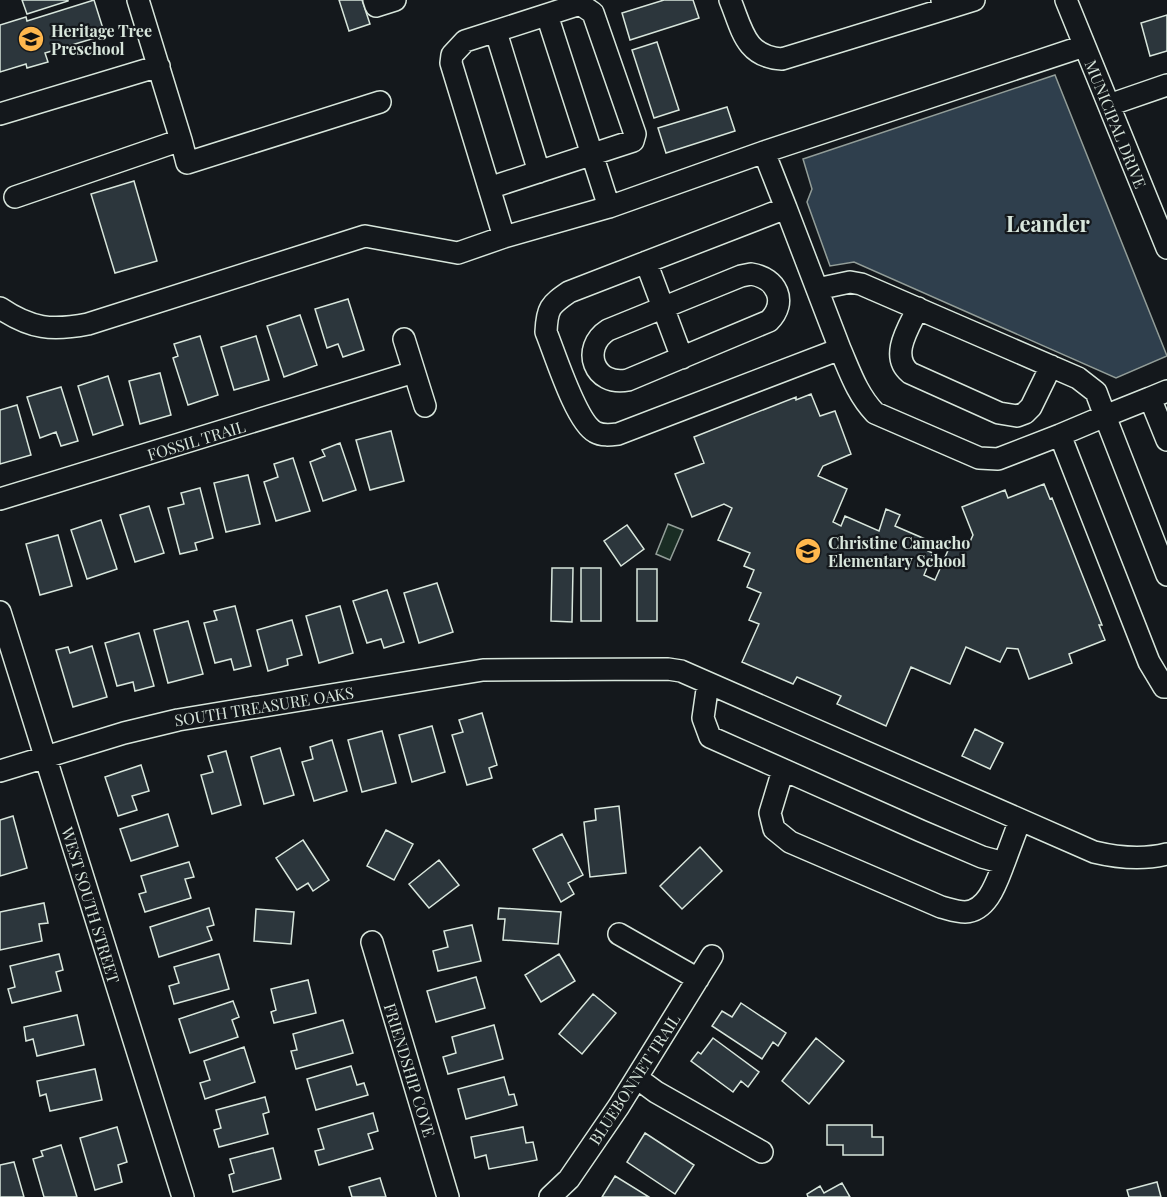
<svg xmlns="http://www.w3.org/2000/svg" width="1167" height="1197" font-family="'Playfair Display',serif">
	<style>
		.green { fill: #1a2d24; stroke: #939e99; stroke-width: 1.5 }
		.water { fill: #2f3f4d; stroke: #939e99; stroke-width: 1.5 }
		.building { fill: #2c363c; stroke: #d8e6dc; stroke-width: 1.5 }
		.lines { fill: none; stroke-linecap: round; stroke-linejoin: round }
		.minor-casing { stroke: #d8e6dc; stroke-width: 24 }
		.minor { stroke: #14181c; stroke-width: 21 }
		.labels { text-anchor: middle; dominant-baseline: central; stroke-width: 4.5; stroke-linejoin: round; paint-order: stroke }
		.poi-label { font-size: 16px; font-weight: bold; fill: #d8e6dc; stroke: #14181c; text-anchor: start }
		.street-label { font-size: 16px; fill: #d8e6dc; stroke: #14181c }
		.district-label { font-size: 22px; font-weight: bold; fill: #d8e6dc; stroke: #14181c }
	</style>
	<rect width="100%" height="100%" fill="#14181c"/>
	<!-- green -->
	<path class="green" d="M668,524L683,530L670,560L656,554Z"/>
	<!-- water -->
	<path class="water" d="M1055,75L1167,356L1116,378L854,262L830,266L807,202L812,189L803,159Z"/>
	<!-- building -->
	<path class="building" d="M22,0H68V1L27,14Z
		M94,0L105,35L45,53L48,62L27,68L26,64L0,72V25L26,17L27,21Z
		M339,0H362L370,24L349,31Z
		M664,0H693L699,18L630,40L622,13Z
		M1167,15V51L1150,56L1141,23Z
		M657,42L679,110L654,118L632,50Z
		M727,107L735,131L666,153L658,128Z
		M134,181L157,261L115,273L91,194Z
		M348,299L364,350L343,357L338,344L327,348L315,309Z
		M300,315L317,365L284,377L267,326Z
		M200,336L218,395L188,405L173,358L178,356L174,344Z
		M256,336L269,380L234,390L221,347Z
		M160,373L171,415L140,424L129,381Z
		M108,376L123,425L93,435L78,386Z
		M61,387L78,441L61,446L56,432L40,438L27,397Z
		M811,394L820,416L835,411L851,454L823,466L818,476L847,489L833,522L841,526L845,516L879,531L886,509L900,515L895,526L932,542L928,551L933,553L924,575L935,580L953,539L968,546L973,535L962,507L1005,490L1008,498L1044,484L1050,499L1052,498L1102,625H1099L1105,640L1069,654L1072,663L1029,679L1018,649L1007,648L1000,662L966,647L950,684L911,667L886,726L837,704L841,696L797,677L793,684L742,662L759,624L749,620L761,593L747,587L754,570L744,566L750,553L718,540L732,508L724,504L692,517L675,474L704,463L694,437L796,397V400Z
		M17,405L31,455L0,464V410Z
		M391,431L404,481L370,490L356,440Z
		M340,443L356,490L323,501L310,462L325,456L322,450Z
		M293,458L310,511L276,521L264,482L278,477L274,464Z
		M248,475L260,524L226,532L214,483Z
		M200,488L213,538L195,543L197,550L180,554L168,508L184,504L181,493Z
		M149,506L164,553L135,562L120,515Z
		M101,520L117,569L87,579L71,530Z
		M627,525L644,549L621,566L604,541Z
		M58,535L72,586L40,595L26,544Z
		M552,568H573L572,622L551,621Z
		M581,568H601V621H581Z
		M637,569H657V621H637Z
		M437,583L453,632L419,643L404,593Z
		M387,590L404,642L384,648L381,639L367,643L353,601Z
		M235,606L251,666L234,670L231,659L215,663L204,623L217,620L214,611Z
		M340,606L353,653L319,663L306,616Z
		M292,620L302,655L287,659L288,665L268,671L257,630Z
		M188,621L203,674L168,683L154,630Z
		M139,633L154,686L135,691L133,682L117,686L105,643Z
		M92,646L107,697L73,707L56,650L68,647L70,653Z
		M482,713L497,765L489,768L492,778L467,785L452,735L463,732L459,720Z
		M432,726L445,772L412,782L399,735Z
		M975,729L1003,743L990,769L962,756Z
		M382,731L396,783L362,792L348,740Z
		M332,740L347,791L314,801L302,762L313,759L310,747Z
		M280,748L294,795L264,804L251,757Z
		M226,751L241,805L212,814L201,775L213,772L208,756Z
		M141,765L149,791L132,796L137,810L118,816L105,777Z
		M619,806L626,873L590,877L584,822L596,820L595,809Z
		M168,814L178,846L131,861L120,829Z
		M13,816L27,868L0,876V820Z
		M386,830L413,844L394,880L367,866Z
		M562,834L583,875L568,883L574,894L561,902L533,849Z
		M303,840L329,880L313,891L308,883L297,890L276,858Z
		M700,847L722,871L682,909L660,886Z
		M439,860L459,885L429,908L409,884Z
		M189,862L194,877L185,879L191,898L145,912L139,894L146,892L141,876Z
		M44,903L48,923L39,924L42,941L0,950V912Z
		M209,908L214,925L207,927L212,940L159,957L150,927Z
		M499,908L561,912L558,944L503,940L505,919H498Z
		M256,909L294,912L291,944L254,941Z
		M472,925L481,961L438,971L433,951L448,947L444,931Z
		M59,954L63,970L56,972L61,991L12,1003L8,989L15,987L10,966Z
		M219,954L229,989L174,1004L169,986L179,983L174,967Z
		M559,954L575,981L541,1002L525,975Z
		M476,977L485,1008L436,1022L427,991Z
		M308,980L316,1013L274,1023L271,1012L276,1010L271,989Z
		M593,994L616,1013L582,1054L559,1034Z
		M233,1001L239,1017L232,1020L238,1037L190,1053L179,1019Z
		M741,1003L786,1033L778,1046L773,1042L762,1059L712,1026L722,1011L732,1017Z
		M77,1015L84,1045L37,1056L33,1039L26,1041L24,1027Z
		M343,1020L353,1053L296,1069L291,1051L297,1050L293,1034Z
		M494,1025L503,1059L448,1074L443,1057L456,1053L452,1037Z
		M713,1038L759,1072L748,1087L741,1081L733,1092L691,1061L698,1052L701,1054Z
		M816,1038L844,1061L809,1104L782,1081Z
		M244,1047L255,1082L205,1099L200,1083L210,1080L204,1061Z
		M351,1066L357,1085L364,1083L368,1095L316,1110L307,1079Z
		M95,1069L102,1100L50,1111L46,1094L40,1096L37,1081Z
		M504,1077L509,1095L514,1094L517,1105L466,1119L458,1089Z
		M265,1097L269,1112L263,1114L268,1134L219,1147L214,1130L221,1128L216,1110Z
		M373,1113L378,1131L368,1134L373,1149L319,1165L315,1151L324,1149L318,1129Z
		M827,1125H872V1137H883V1155H843V1145H827Z
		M117,1127L127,1162L118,1165L122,1182L95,1190L80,1138Z
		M523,1127L526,1143L533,1142L537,1160L489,1169L486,1155L475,1158L471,1137Z
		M645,1133L694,1165L675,1194L627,1162Z
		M61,1145L77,1197H44L33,1159L43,1156L41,1151Z
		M273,1148L281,1179L233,1192L229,1175L234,1173L230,1159Z
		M14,1162L24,1197H0V1165Z
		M615,1176L649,1197H602Z
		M380,1178L386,1197H352L349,1187Z
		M1157,1182L1161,1197H1129L1127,1190Z
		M842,1183L850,1197H808L807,1194L820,1186L824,1193Z"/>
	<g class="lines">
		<!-- minor casing -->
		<g class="minor-casing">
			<path id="minor" d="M374,0L376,6L395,0
				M730,0C742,29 745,57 782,59L945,9
				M942,0L945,9L974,0
				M1066,0L1167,248
				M547,15L609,207
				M496,32L539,172
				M1109,105L1167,85
				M0,114L159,66
				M181,140L187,163L380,102
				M764,152L786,208L569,292C550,305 547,308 546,332C555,354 576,422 595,432C602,436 610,435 618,434L840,349C850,372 857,394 875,413L979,458L998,459L1060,435L1149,662L1164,687H1167
				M489,188L633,141L635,134L593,13L580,4L465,41L452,55L451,63L504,237
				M15,197L181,140L138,0
				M786,208L817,289L850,282L861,284L1078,378L1096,392L1105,416L1150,398
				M646,262L682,358
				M751,274C777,278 788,302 769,321L628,380C594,387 580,348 608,330L741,276Z
				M817,289L840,349
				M0,308C31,329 52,331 88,324L365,236L458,253L504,237L609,207L764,152L1084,46
				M918,308C909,327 889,356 910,373L999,413L1017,416L1025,413L1031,407L1051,366
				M404,339L425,406
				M1167,391L1150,398L1167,440
				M1060,435L1105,416L1167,575
				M0,499L414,372
				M0,612L183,1197
				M708,683L703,718L710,737L921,831L982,857L1004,863L1020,820
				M783,770L770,813L774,829L790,842L941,907C949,909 957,912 965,912C988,911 997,881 1004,863
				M0,771L124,733L178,720L483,670L668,669L681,671L1094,852C1119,858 1143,860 1167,854
				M619,934L698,979
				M372,942L448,1197
				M637,1078L656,1092L762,1152
				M550,1197L569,1179L619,1106L712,956"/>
		</g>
		<!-- minor -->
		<use href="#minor" class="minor"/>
	</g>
	<!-- icons -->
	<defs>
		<g id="school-disc" transform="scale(1.35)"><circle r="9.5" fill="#ffb74d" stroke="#14181c"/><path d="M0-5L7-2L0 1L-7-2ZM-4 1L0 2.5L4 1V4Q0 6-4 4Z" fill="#111"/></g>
	</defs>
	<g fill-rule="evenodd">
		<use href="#school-disc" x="31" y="39"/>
		<use href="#school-disc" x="808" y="551"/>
	</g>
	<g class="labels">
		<!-- poi labels -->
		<g class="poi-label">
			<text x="51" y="30">Heritage Tree<tspan x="51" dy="18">Preschool</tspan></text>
			<text x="828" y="542">Christine Camacho<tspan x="828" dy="18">Elementary School</tspan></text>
		</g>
		<!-- street labels -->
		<g class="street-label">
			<text transform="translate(1116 124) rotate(68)">MUNICIPAL DRIVE</text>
			<text transform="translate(196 440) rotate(-17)">FOSSIL TRAIL</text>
			<text transform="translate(264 706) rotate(-9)">SOUTH TREASURE OAKS</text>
			<text transform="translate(91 905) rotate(73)">WEST SOUTH STREET</text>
			<text transform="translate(410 1070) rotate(73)">FRIENDSHIP COVE</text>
			<text transform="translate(634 1079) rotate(-57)">BLUEBONNET TRAIL</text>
		</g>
		<!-- district labels -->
		<g class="district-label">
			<text x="1048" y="223">Leander</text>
		</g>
	</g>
</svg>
